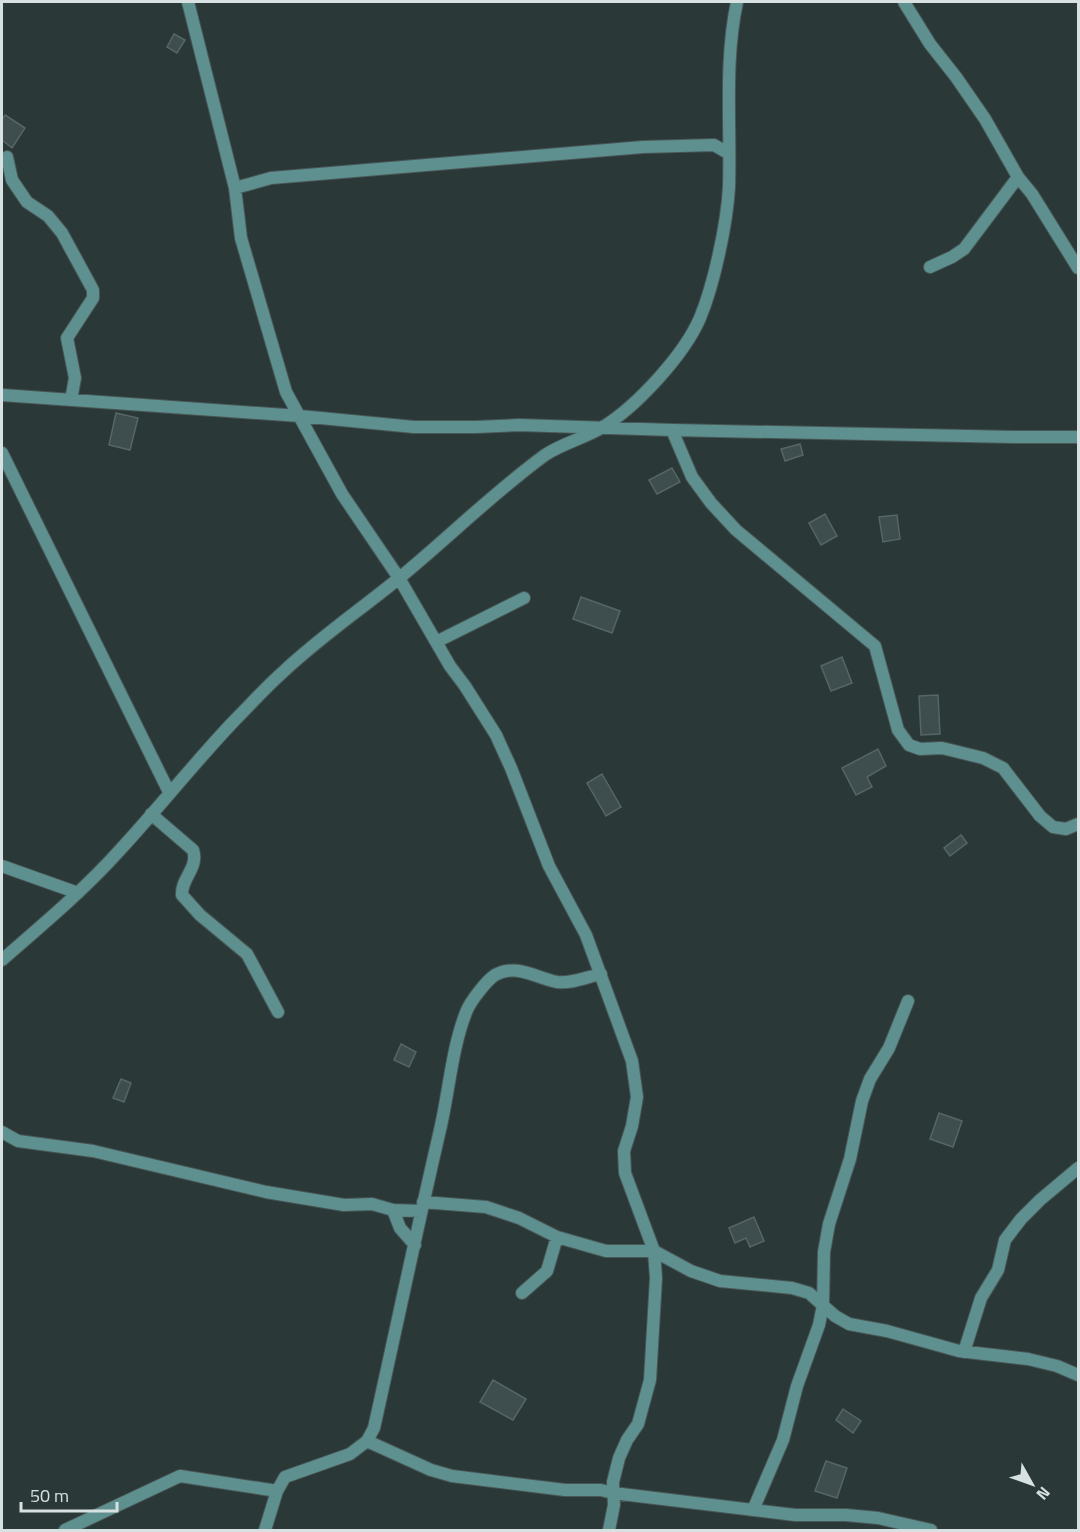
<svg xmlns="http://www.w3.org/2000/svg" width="1080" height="1532" font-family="'Titillium Web',sans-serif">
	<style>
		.building { fill: #3e4e4e; stroke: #566565; stroke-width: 1.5 }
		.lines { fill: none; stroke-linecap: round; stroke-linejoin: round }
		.street-casing { stroke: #495656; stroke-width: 14 }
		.street { stroke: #5e9090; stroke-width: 12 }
	</style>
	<rect width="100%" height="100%" fill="#2a3838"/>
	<!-- building -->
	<path class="building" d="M174,34L185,40L177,53L167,47Z
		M5,115L25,128L12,148L2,140V120Z
		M116,413L138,418L130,450L109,445Z
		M800,444L803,455L785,461L781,449Z
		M672,468L680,482L657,494L649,480Z
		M825,514L837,536L821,545L809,523Z
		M897,515L900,539L883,542L879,517Z
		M581,597L620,611L612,633L573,619Z
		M842,657L852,683L831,691L821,666Z
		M938,695L940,734L921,735L919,696Z
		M878,749L886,766L867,777L872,787L856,795L842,768Z
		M602,774L621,807L606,816L587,783Z
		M961,835L967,843L950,856L944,848Z
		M401,1044L416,1052L409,1067L394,1060Z
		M121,1079L131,1083L124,1102L113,1098Z
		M939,1113L962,1121L953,1147L930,1139Z
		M754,1217L764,1241L750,1247L746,1238L735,1243L729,1228Z
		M493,1380L526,1399L513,1420L480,1402Z
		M843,1409L861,1421L853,1433L836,1420Z
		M826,1461L847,1468L837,1498L815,1491Z"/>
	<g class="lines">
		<!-- street casing -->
		<g class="street-casing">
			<path id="street" d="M188,2L235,188L241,238L286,392L342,494L399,578L450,666L465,686L496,735L511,768L549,866L586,935L632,1061L637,1097L632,1126L624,1151L625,1173L654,1251L656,1278L650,1380L638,1424L627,1440L619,1458L613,1482L614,1505L609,1530
				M904,2L930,44L956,77L985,119L1018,177L1032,194L1078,268
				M7,157L12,180L27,202L48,216L62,233L93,290V298L67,338L75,378L71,400
				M235,188L271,178L643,147L714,145L728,153
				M930,267L952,257L964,249L1018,177
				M2,395L300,416L414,427H476L519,425L672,430L1014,437H1078
				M672,430L692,477L711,503L736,530L875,646L898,730L909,745L920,749L942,748L983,758L1003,768L1040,816L1053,827L1066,829L1078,824
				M2,453L169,792
				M436,642L524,598
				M151,814L193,850C199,868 181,878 182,895L200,915L247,954L278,1012
				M2,866L78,893
				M2,960C42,925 83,891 119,851C158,809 194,763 234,721C250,705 266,687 283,672C319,638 360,610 398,579C448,538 493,493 545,455C563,443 585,438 603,427C637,406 684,355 700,318C714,284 727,224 729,187C731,125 724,62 737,2
				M2,1132L18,1141L93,1151L266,1192L344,1205L372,1204L393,1210L421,1211
				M423,1202L486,1207L519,1218L557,1237L606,1251H654L691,1271L720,1281L792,1288L809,1293L835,1316L849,1324L887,1331L959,1351L1028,1359L1057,1366L1078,1375
				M393,1210L400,1228L415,1245
				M522,1293L547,1271L557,1237
				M964,1352L981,1298L998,1270L1005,1240L1021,1219L1040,1200L1078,1168
				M367,1441L431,1470L452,1476L565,1490H601L613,1493L795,1515H846L878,1518L931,1530
				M753,1510L783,1440L797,1386L819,1325L823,1305L824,1252L829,1224L850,1159L862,1101L870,1079L889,1048L908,1001
				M65,1530L180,1476L277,1491
				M265,1530L277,1491L285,1477L350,1454L367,1441L374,1428C396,1329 417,1229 440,1130C449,1092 452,1046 467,1010C471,1001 486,981 495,975C517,963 536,978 557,982C571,984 587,977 601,974"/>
		</g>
		<!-- street -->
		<use href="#street" class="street"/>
	</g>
	<!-- border -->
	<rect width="1080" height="1532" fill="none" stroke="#d8e1e1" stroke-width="6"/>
	<!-- north arrow -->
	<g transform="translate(1032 1484) rotate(130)" stroke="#2a3838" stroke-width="4.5" paint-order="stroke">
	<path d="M0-4.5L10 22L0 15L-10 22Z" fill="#d8e1e1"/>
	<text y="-9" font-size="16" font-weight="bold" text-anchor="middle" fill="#d8e1e1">N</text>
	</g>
	<!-- scale -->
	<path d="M21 1502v9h96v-9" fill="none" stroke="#d8e1e1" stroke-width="3"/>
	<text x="30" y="1502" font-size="18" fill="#d8e1e1" stroke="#2a3838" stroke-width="4.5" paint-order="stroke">50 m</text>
</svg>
